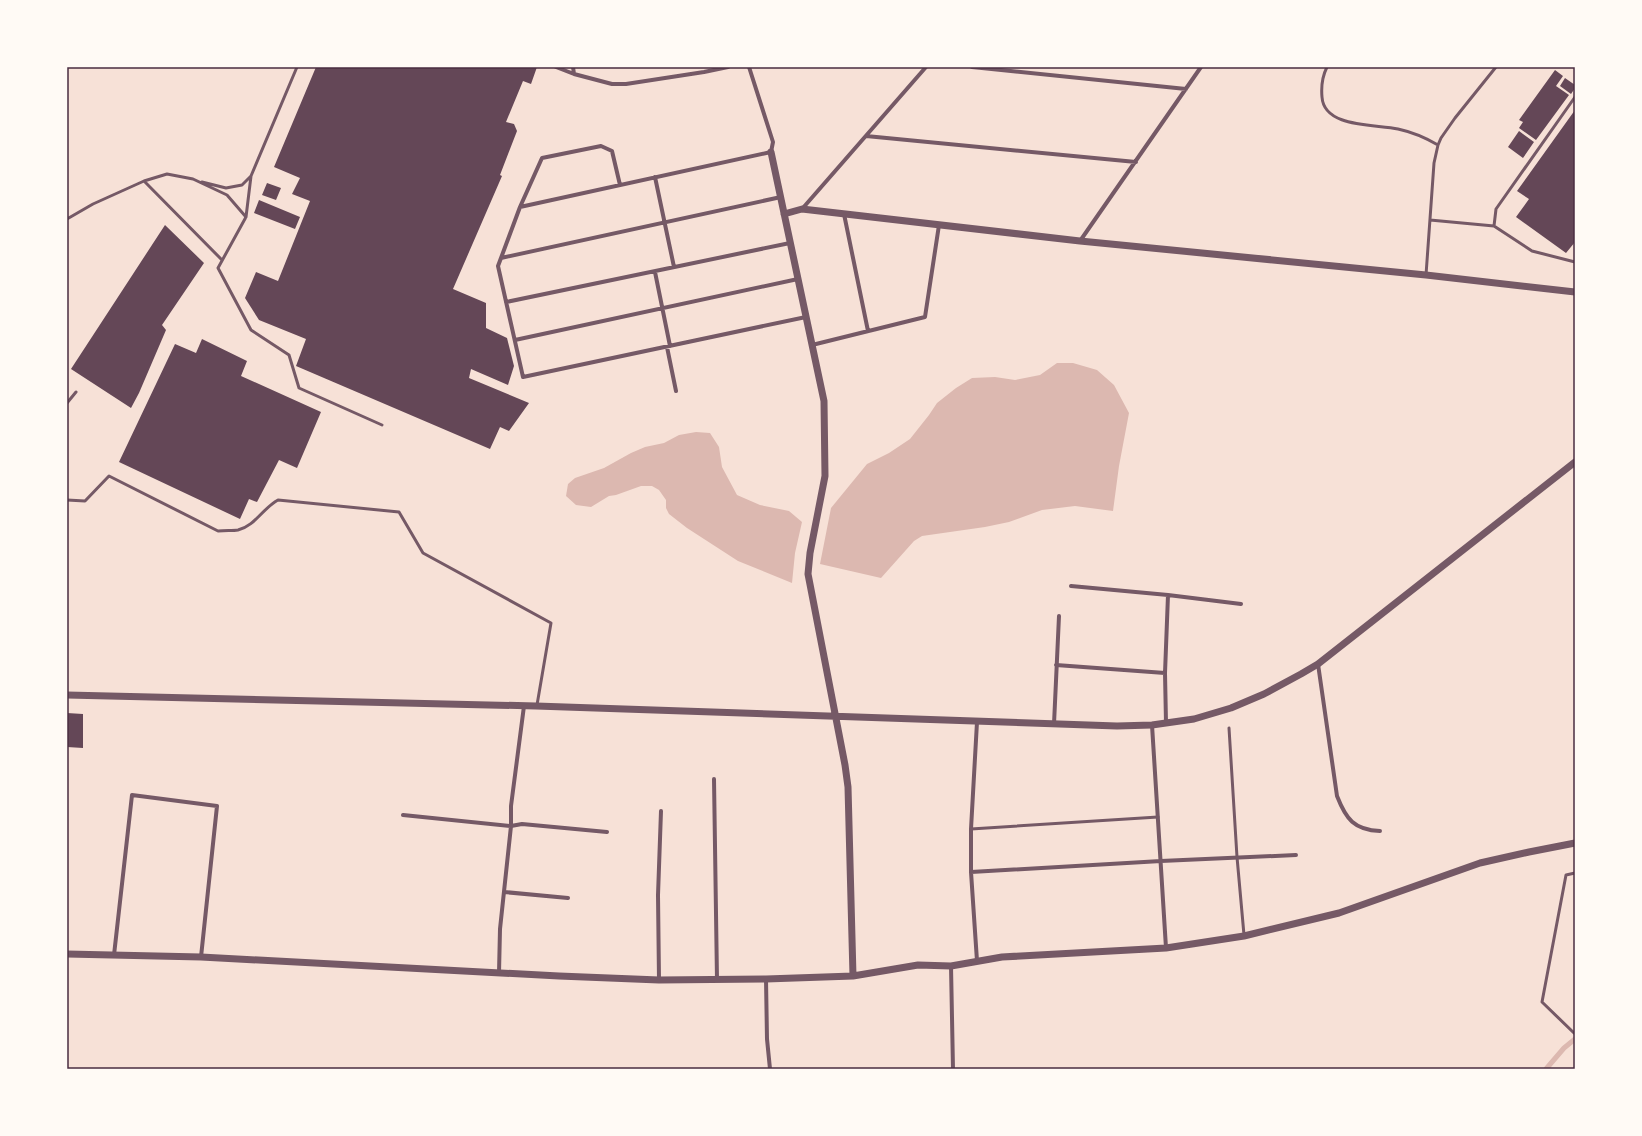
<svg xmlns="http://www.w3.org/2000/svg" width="1642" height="1136" font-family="'Golos Text',sans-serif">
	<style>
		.water { fill: #dcb8b0 }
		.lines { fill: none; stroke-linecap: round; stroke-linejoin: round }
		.stream { stroke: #dcb8b0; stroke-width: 5 }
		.building { fill: #644757 }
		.service { stroke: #755966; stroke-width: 3 }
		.minor { stroke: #755966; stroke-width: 4 }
		.tertiary { stroke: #755966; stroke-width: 7 }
		.neatline { fill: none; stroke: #4a2c40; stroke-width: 1.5 }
	</style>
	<rect width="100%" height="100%" fill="#f7e1d7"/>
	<!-- water -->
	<path class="water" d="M1057,363H1073L1097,370L1114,385L1129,413L1119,466L1113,511L1075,506L1042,510L1009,522L985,527L922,536L914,541L881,578L820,564L831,508L867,464L889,453L910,439L929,415L937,403L956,388L972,378L995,377L1015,380L1040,375Z
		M696,432L710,433L719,447L722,467L737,495L760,505L789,511L802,522L795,553L792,583L738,561L687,528L669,514L666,508V500L659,490L652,486H641L616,495L609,496L591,507L576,505L566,496L568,484L575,478L604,468L631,453L645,447L664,443L679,435Z"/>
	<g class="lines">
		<!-- stream -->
		<path class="stream" d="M1546,1069L1564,1048L1575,1039"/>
	</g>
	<!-- building -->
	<path class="building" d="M316,67H537L531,84L523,81L506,122L514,124L517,131L500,175L502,176L453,289L486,303V328L507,338L514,366L508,385L471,369L469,378L529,403L509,431L500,427L490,449L296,366L306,339L259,320L245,298L256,272L278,281L310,201L292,194L300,178L274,167Z
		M1555,70L1563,76L1556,86L1569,95L1536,140L1519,128L1523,122L1519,120Z
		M1565,78L1575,85V88L1571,94L1560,86Z
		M1575,110V242L1566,253L1516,217L1529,199L1517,191Z
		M1519,131L1534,142L1523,158L1508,147Z
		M267,183L281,188L276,200L262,195Z
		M259,200L300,217L295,229L254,213Z
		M165,225L204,263L162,325L166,330L139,393L131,408L71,369Z
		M202,339L247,361L241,376L321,412L297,468L279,460L257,502L249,499L240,519L119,462L175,344L196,353Z
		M67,713L83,714V748L67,747Z"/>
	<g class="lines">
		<!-- service -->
		<path class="service" d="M1327,67C1322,77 1321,86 1322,97C1324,128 1375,124 1398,129C1412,132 1426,138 1438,145
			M144,181L222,260
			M202,182L226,188L242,185L251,176L297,67
			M246,217L251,176
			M67,219L93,204L144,181L167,174L193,179L227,195L246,217L218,268L251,330L289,355L299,388L382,425
			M1430,220L1494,226L1532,251L1575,262
			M1494,226L1496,209L1575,97
			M1426,275L1434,163L1438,145L1441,138L1455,118L1496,67
			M67,403L76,392
			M67,500L85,501L109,476L218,531C225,530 232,531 238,530C255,526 263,508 278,500L399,512L423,553L551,623L537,705
			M1229,728L1237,857L1244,935
			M971,829L1158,817
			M1574,1033L1542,1002L1566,875L1575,873"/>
		<!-- minor -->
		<path class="minor" d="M556,67L574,74
			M573,67L574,74L612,84H626L704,72L728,67
			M972,67L1186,89
			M866,136L1136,162
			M655,177L674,267
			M781,197L501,258L498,266L523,377L806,317
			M520,207L542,158L601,146L612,151L620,185
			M802,209L926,67
			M844,214L868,331
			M1080,241L1201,67
			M501,258L520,207L771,152L773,142L749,67
			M655,272L670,346
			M506,302L790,243
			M515,340L798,279
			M812,345L925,317L939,225
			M667,347L676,391
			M1071,586L1168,595L1241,604
			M1318,664L1337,796C1346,819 1354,830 1380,831
			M1056,665L1165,673
			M1166,723L1165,673L1168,595
			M1054,724L1059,616
			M1152,725L1166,948
			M714,779L717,980
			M403,815L511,826L522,824L607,832
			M971,872L1161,861L1296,855
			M504,892L568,898
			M114,955L132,795L217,806L201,957
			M977,961L971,872V829L977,722
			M951,966L953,1069
			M499,973L500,929L511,826V806L524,706
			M766,979L767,1039L770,1069
			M659,980L658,895L661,811"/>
		<!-- tertiary -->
		<path class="tertiary" d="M771,152L824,401L825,476L810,553L808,574L845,765L848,787L853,976
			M784,214L802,209L1080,241L1426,275L1575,292
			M67,695L536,706L1117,726L1152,725L1194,719L1231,708L1264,694L1301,674L1318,664L1575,462
			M67,954L201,957L559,976L659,980L766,979L853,976L918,965L951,966L1002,957L1166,948L1244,936L1339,913L1480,863L1529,852L1575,843"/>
	</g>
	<!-- border -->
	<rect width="1642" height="1136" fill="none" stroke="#fffaf5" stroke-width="136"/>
	<rect x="68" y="68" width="1506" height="1000" class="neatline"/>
</svg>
